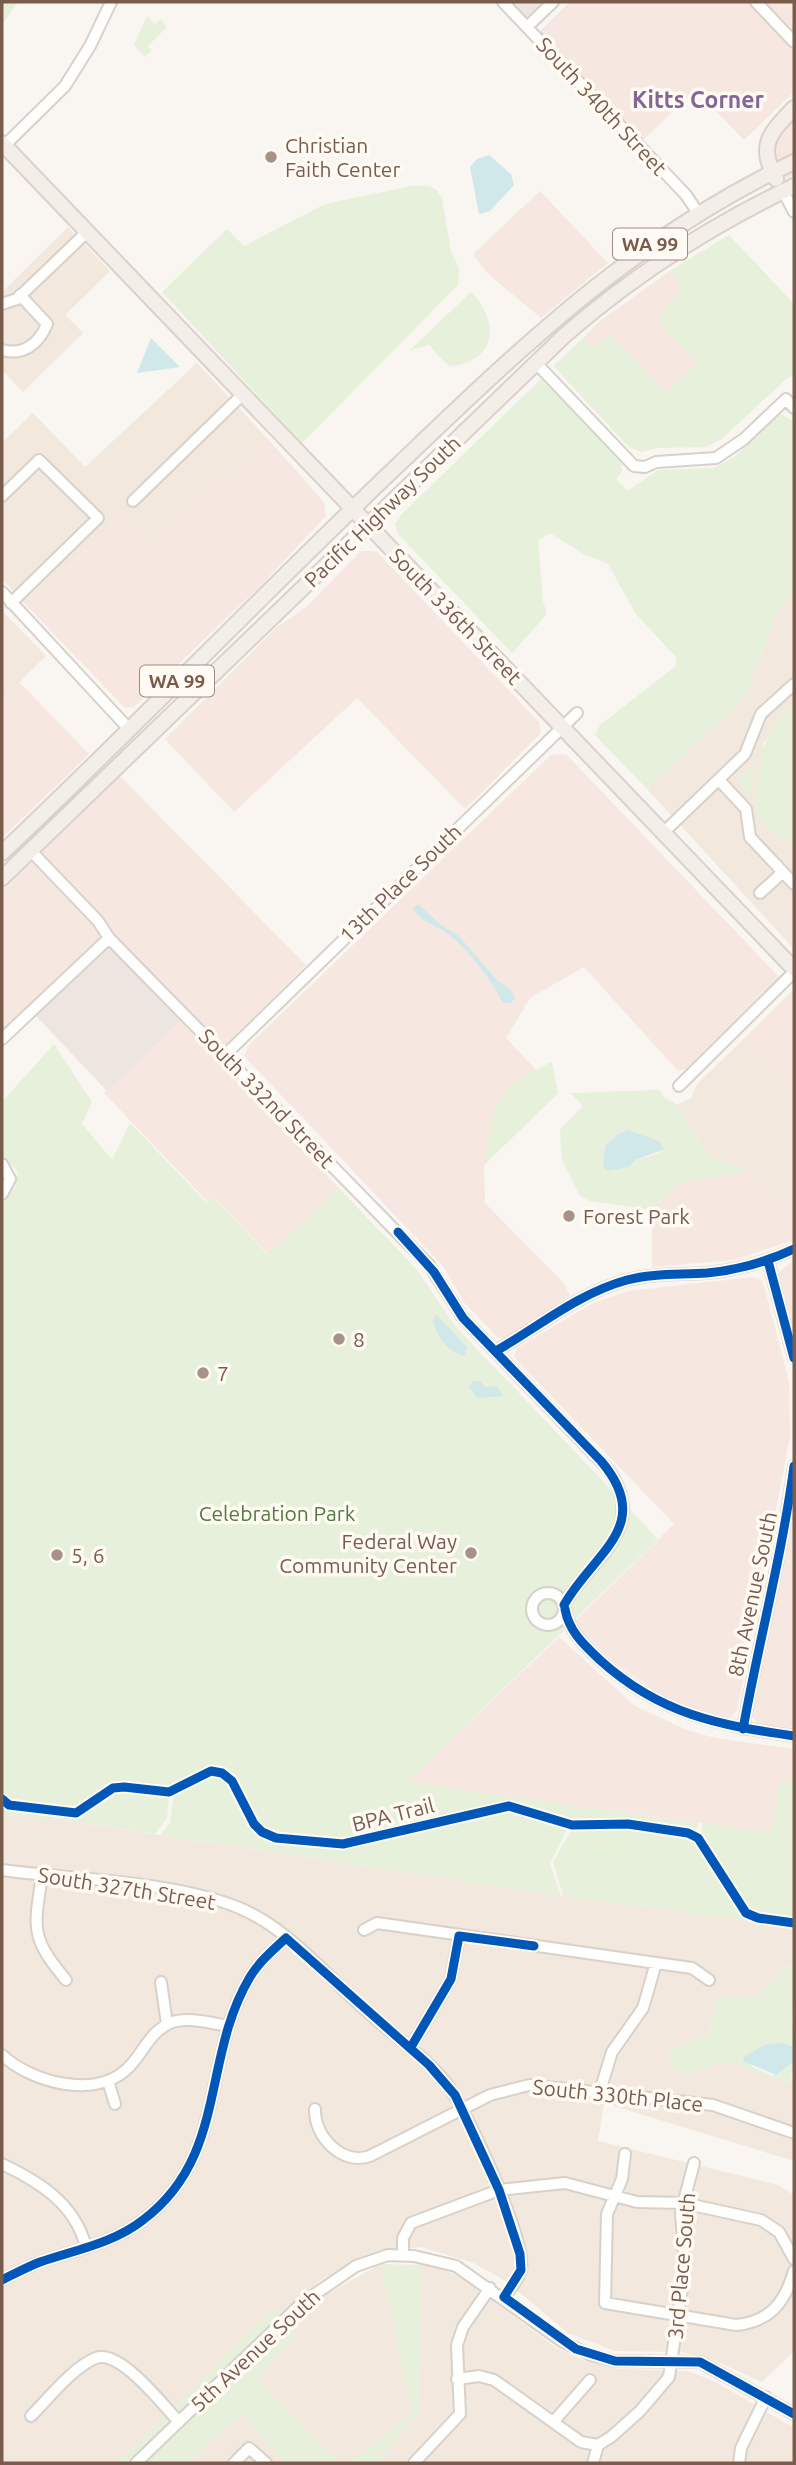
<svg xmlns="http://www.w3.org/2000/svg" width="796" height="2465" font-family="Ubuntu,sans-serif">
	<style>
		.residential { fill: #f2e8de }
		.commercial { fill: #f6e8e1 }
		.industrial { fill: #ede5e0 }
		.green { fill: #e7f0db; fill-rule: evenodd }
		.water { fill: #d0e8ea }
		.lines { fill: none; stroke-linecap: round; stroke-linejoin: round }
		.minor-casing { stroke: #d7d1cb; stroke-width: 14 }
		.major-casing { stroke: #dad1cc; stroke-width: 18 }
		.minor { stroke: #fefefd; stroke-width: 10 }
		.major { stroke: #f3eee8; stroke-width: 14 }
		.cycleway-casing { stroke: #fffaf3; stroke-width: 13 }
		.cycleway { stroke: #0057b8; stroke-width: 9 }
		.poi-dot { fill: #a69286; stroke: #fffaf3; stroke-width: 2.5 }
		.labels { text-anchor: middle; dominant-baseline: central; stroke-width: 7; stroke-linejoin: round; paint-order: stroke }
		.shield { fill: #fffaf3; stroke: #a28b7f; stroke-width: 2 }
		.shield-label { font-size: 19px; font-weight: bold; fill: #7a5c4d }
		.street-label { font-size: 21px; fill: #7a5c4d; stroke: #fffaf3 }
		.poi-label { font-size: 21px; fill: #7a5c4d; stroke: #fffaf3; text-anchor: start }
		.park-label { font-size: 21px; fill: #537a41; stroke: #fffaf3 }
		.neighbourhood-label { font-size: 23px; font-weight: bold; fill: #846695; stroke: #fffaf3 }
	</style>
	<rect width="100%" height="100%" fill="#f9f5f0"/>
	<!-- residential -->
	<path class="residential" d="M68,227L110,271L65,315L83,333L23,392L2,370V292Z
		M197,363L268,439L150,549L120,517L26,605L2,579V443L33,413L85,467Z
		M794,589V703L763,744L794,832V949L647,789L745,698L777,613Z
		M2,611L46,656L2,699Z
		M744,1039L794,1091V1217L751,1170L708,1156L677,1105L691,1098L698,1083Z
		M2,1815L46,1818L563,1896L794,1927V1964L786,1966L757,1997L716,1999L707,2036L676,2048L688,2075L727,2061L786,2083L794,2082V2161L604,2103L598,2141L778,2185L794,2195V2351L762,2382L709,2358L682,2352L615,2351L568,2333L507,2282L474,2263L421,2247L395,2250L356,2259L318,2282L124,2463H2Z
		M381,2264L414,2414L361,2463H329L240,2375L327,2294Z
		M422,2265L438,2267L460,2277L555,2347L580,2359L619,2369L688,2371L716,2382L794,2428V2463H376L419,2413L420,2368L412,2329Z
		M241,2414L287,2463H187Z"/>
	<!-- commercial -->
	<path class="commercial" d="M570,2H794V92L744,140L695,90L640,143L538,33Z
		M794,108V175L780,182L767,143Z
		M540,191L608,263L541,318L488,274L473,254Z
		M671,270L681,289L660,318L698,363L666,392L609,334L593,347L583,338L600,321Z
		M268,439L324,502L326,516L261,585L134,707H124L26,605L120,516L151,548Z
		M361,551H376L539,722L541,733L465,809L357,698L234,812L165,739L277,627L305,608Z
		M19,682L89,754L2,838V699Z
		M561,754L567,755L779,977L686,1069L678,1071L584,967L530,998L506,1038L558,1093L484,1165L485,1203L563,1282L570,1295L507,1338H498L464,1302L443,1266L244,1056L250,1044L551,755Z
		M114,770L306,965L221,1049L109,938L2,1035V878Z
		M792,991L794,993V1091L744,1039Z
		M180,1021L339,1188L269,1255L214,1197L208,1202L104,1093Z
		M751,1170L794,1217V1240L734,1260L652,1267V1210L679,1183Z
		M794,1260V1330L778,1273Z
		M753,1277L761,1279L765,1289L789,1382L790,1437L737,1710L731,1717H718L664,1697L612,1661L573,1623L674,1524L514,1357L517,1348L593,1303L629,1291Z
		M794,1518V1730L764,1726L755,1721L752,1713Z
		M559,1637L635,1706L687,1730L715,1738L794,1749V1836L406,1782Z"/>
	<!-- industrial -->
	<path class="industrial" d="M510,2H544L527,19Z
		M109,946L180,1021L107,1091L36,1016Z"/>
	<!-- green -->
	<path class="green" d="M2,2H18L2,25Z
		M147,16L155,24L160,19L167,27L148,46L152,50L145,57L134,45Z
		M412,186H428L436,189L442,198L451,251L459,268L458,285L302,443L162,292L227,229L244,246L325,204Z
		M729,235L794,304V376L787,378L723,438L706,447L657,448L642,452L629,447L553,366L583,338L593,347L609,334L666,392L698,363L661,326L660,318L681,289L671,270Z
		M471,292C493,314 501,350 465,363C460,364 454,368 449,365C442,361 435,351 429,345L410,350Z
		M541,379L621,460L622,471L616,479L627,491L658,470L714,468L734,457L780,413L794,422V589L777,613L745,698L647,789L595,735L600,725L676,666V657L636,614L608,564L584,554L550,533L538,540L543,601L547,614L512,653L398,534L395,524L400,516Z
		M794,703V846L774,834L756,813C756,771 760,732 794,703Z
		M754,764L751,796L736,780Z
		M54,1044L92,1102L82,1124L112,1160L130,1123L207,1203L213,1197L268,1255L339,1188L418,1271L455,1326L658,1539L407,1782L699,1823L696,1831L630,1821L572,1822L508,1803L344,1841C326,1842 279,1838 265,1829C243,1814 246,1766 212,1767C197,1768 188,1781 175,1786C156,1794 136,1780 117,1784C102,1787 93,1800 81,1807C68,1814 15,1806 4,1797L2,1205L15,1187L16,1175L18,1176L17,1171L2,1154V1102Z
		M552,1062L558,1093L484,1165C494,1105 493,1088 552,1062Z
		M660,1090L664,1097L677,1105L708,1156L751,1170L679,1183L652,1210L590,1201L580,1196L562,1160L560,1129L583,1106L571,1093ZM633,1131L660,1153L636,1160L629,1167H603C605,1149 611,1130 633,1131Z
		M210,1773L229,1779L250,1823L273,1840L335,1848L504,1809L565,1826L567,1829L550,1864L561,1896L160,1835L170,1823L174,1793Z
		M780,1780L794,1782V1921L749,1911L700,1834L703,1823L772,1833Z
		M124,1789L169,1795L167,1818L155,1834L46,1818L2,1815V1803L18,1810L74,1817L109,1794Z
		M631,1826L694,1838L739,1909L757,1922L563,1896L553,1862L572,1829Z
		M794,1964L792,2019L794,2046L790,2045L750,2066L773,2076L794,2061L791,2076L794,2082L786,2083L727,2061L689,2075L674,2070L668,2057L676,2048L707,2036L716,1998L757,1997L786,1966Z
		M381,2264L422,2265L419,2413L376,2463H349L412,2414Z
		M276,2307L297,2333L256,2379L339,2463H287L241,2414L187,2463H117Z"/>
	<!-- water -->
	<path class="water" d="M489,155L511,174L514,185L490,211L479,214L470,167L477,159Z
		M151,338L180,367L137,373Z
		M418,904L441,925L459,936L497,980L511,990L515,998L511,1003H503C490,978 471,952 448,934C435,924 420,922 413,908Z
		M628,1130L659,1141L664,1149L636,1160L629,1167L607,1171L603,1167L605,1146L618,1134Z
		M436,1314L467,1347L465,1356C447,1353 438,1337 433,1321Z
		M473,1381H480L485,1387L497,1386L503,1396L477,1398L469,1387Z
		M779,2043L794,2046V2061L776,2075L743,2061L744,2057L764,2045Z"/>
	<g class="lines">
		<!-- minor casing -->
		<g class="minor-casing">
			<path id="minor" d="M503,2L686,195L698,213
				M756,2L794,42
				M527,27L553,2
				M2,148L65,86L90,46L111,2
				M783,191L794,212
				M2,304L17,299L88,231
				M2,350C23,356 39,344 47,324L20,295
				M536,363L634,466L645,467L656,462L716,458L744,439L786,399L794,408
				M2,496L39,460L98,518L11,603
				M133,501L243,394
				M2,592L129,729
				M719,780L746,809L750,837L794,884
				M664,832L745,754L761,714L794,684
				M31,851L98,921L109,938L429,1265L463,1318L608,1469C651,1530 590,1558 564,1605
				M760,893L783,872
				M2,1039L109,938
				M226,1054L577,713
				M679,1086L794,972
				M2,1164L10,1179L2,1194
				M768,1261L794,1358
				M496,1351C538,1327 579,1293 627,1280C653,1273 680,1275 707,1273C738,1270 766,1262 794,1249
				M532 1609a16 16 0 1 1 32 0a16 16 0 1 1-32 0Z
				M565,1609C569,1632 585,1646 601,1661C660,1714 718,1725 794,1736
				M743,1729C759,1641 782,1555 794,1466
				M2,1870C74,1880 170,1880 237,1907C288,1927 328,1978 369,2013C394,2036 422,2054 444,2080C465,2105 527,2241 521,2270C518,2281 510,2289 504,2297
				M42,1875C34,1929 30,1937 66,1980
				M364,1930L377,1923L656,1963L692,1968L709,1980
				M161,1982L167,2024
				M411,2047L451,1979L459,1936
				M2,2055C31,2082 93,2099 126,2070C142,2056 148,2033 170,2023C186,2016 211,2023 228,2026
				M108,2081L115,2104
				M600,2091L612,2052L643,2008L656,1963
				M315,2109C314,2137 343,2166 370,2156L490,2095L529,2085L713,2105L794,2133
				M625,2154L622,2179L607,2214L605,2303L736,2325C769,2322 785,2303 794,2271
				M2,2164C40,2182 75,2204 86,2247
				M403,2254V2238L411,2223L499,2190L565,2183L637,2202L683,2203L761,2220L779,2232L794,2259
				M2,2280C14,2274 27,2267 40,2262C75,2250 114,2243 143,2220C228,2156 201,2059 250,1977C259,1962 273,1950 286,1938
				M457,2379L479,2376L494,2380L581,2442L598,2445
				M31,2416C47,2400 74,2366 96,2358C120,2349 163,2405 179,2422
				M554,2421L590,2380
				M136,2463L302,2303L356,2266L388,2255L414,2256L456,2266L563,2342L591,2355L615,2361L700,2362L794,2414
				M234,2463L249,2448L266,2463
				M414,2463L460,2414L457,2345L463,2327L490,2288
				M593,2463L598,2445L611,2437L640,2411L669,2377L685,2268L681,2212L694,2163
				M739,2463L741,2448L766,2397"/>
		</g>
		<!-- major casing -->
		<g class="major-casing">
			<path id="major" d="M2,143L794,969
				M776,179C757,145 770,133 794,108
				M2,853C135,727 263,594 396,467C523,346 633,238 794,162
				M2,878L565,335C634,275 712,225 794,186"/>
		</g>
		<!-- minor -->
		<use href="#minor" class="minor"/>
		<!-- major -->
		<use href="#major" class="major"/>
		<!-- cycleway casing -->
		<g class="cycleway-casing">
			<path id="cycleway" d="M398,1232L434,1272L463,1318L601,1461C656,1526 593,1553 564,1605
				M768,1261L794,1358
				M496,1351C538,1327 579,1293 627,1280C653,1273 680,1275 707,1273C738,1270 766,1262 794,1249
				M565,1609C569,1632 585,1646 601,1661C660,1714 718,1725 794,1736
				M743,1729C759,1641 782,1555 794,1466
				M2,1799L9,1805L76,1813L113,1788L124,1787L169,1792L211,1771L222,1773L232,1781L254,1824L262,1832L276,1838L343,1844L509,1806L572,1825L628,1824L688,1833L698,1838L746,1913L758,1918L794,1923
				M411,2047L451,1979L459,1936L534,1946
				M2,2280C14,2274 27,2267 40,2262C75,2250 114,2243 143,2220C228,2156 201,2059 250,1977C259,1962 273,1950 286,1938L429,2065L455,2095L499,2190L520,2254L521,2270L504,2297L576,2349L615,2361L700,2362L794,2414"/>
		</g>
		<!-- cycleway -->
		<use href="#cycleway" class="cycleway"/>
	</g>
	<!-- markers -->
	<g class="poi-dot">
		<circle cx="271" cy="157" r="7"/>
		<circle cx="569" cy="1216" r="7"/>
		<circle cx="339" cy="1339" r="7"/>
		<circle cx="203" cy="1373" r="7"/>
		<circle cx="471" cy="1553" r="7"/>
		<circle cx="57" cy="1555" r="7"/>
	</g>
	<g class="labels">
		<!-- shield labels -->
		<g class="shield">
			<rect x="613" y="228.5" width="74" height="31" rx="5"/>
			<rect x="140" y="665.5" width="74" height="31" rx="5"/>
		</g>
		<g class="shield-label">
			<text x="650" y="244">WA 99</text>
			<text x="177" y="681">WA 99</text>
		</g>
		<!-- street labels -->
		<g class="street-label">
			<text transform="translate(602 106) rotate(47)">South 340th Street</text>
			<text transform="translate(382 511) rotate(-44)">Pacific Highway South</text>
			<text transform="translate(456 616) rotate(46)">South 336th Street</text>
			<text transform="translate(400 883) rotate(-44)">13th Place South</text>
			<text transform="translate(267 1098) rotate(46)">South 332nd Street</text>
			<text transform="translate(752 1594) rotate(-78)">8th Avenue South</text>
			<text transform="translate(393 1814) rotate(-14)">BPA Trail</text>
			<text transform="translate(127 1888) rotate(9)">South 327th Street</text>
			<text transform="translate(618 2095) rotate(6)">South 330th Place</text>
			<text transform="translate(681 2266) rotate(-85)">3rd Place South</text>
			<text transform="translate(255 2350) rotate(-43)">5th Avenue South</text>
		</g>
		<!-- poi labels -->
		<g class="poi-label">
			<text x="285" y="145">Christian<tspan x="285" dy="24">Faith Center</tspan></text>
			<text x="583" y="1216">Forest Park</text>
			<text x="353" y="1339">8</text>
			<text x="217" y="1373">7</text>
			<text x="457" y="1541" text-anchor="end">Federal Way<tspan x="457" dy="24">Community Center</tspan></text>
			<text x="71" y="1555">5, 6</text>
		</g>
		<!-- park labels -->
		<g class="park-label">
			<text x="277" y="1513">Celebration Park</text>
		</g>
		<!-- neighbourhood labels -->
		<g class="neighbourhood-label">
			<text x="698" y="99">Kitts Corner</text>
		</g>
	</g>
	<!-- border -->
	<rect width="796" height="2465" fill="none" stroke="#7a5c4d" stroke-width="7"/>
</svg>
